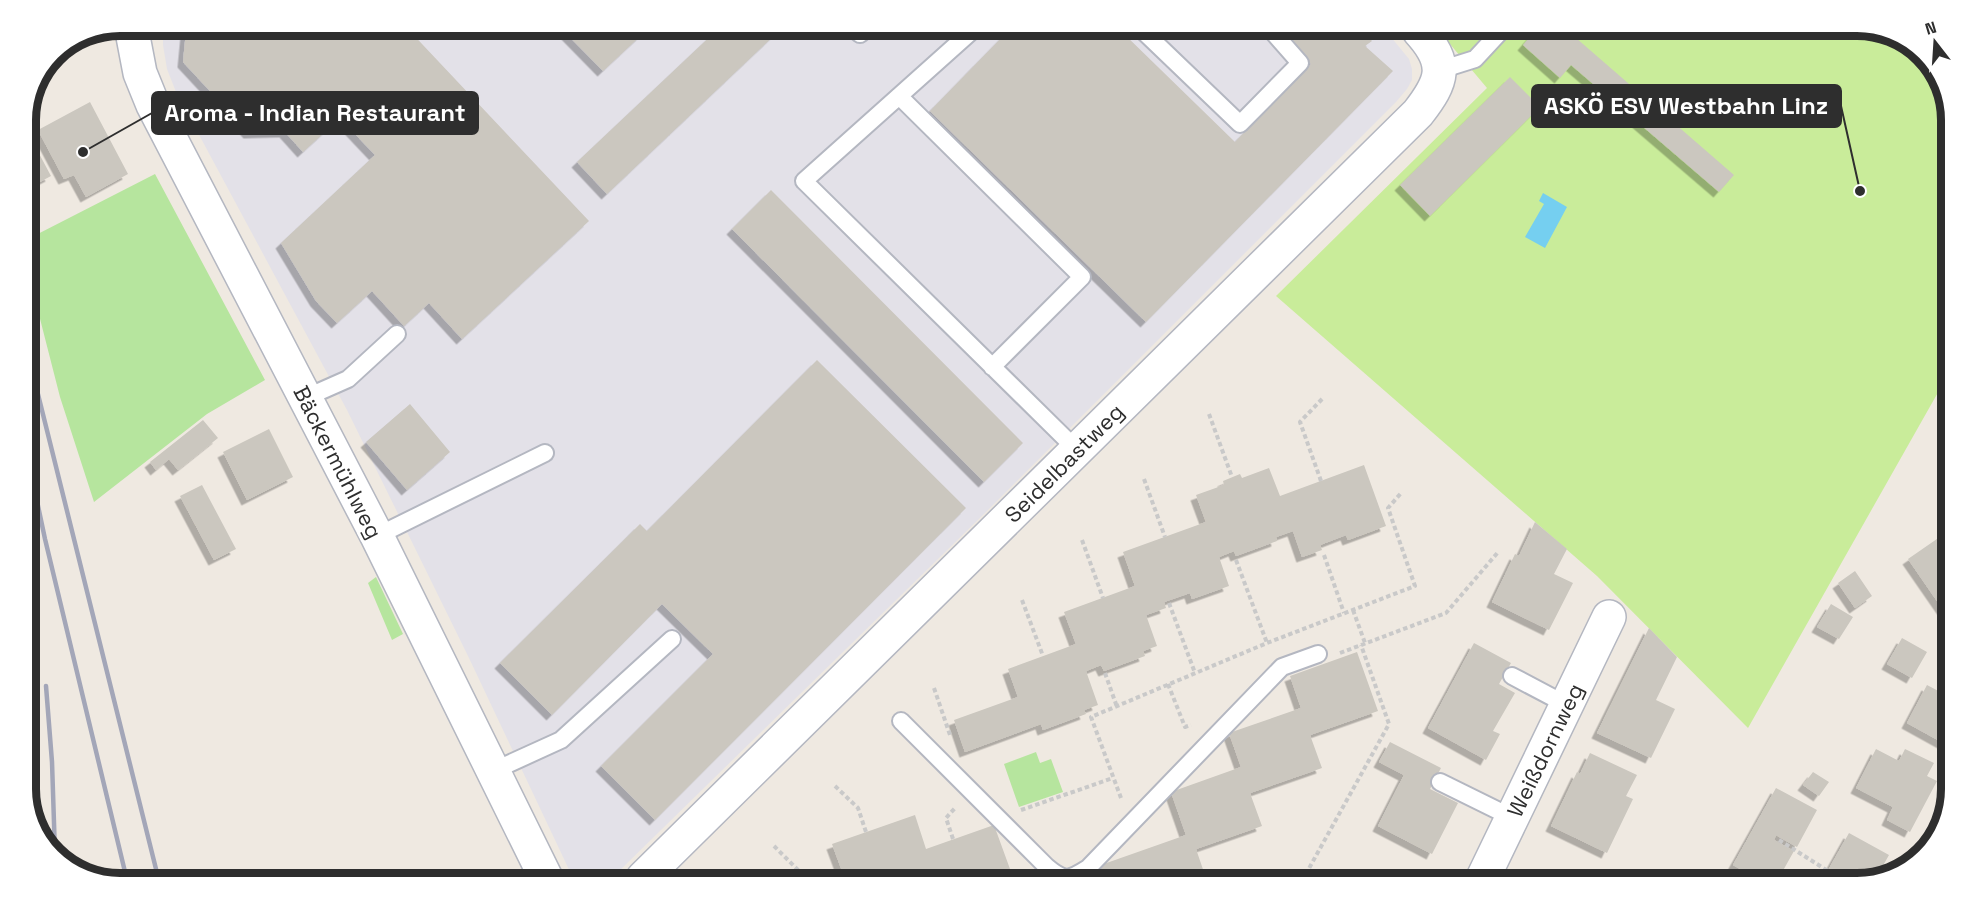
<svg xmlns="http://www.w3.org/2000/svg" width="1977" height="909" font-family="'Space Grotesk',sans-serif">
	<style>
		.industrial { fill: #e3e1e8 }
		.green { fill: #b6e59e }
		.pitch { fill: #c9ec9a }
		.water { fill: #75cff0 }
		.building { fill: #cbc7bf; filter: url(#shadow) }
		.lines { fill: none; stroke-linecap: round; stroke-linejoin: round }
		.service-casing { stroke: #b4b7c1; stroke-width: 20 }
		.minor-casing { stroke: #b4b7c1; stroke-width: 36 }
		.tertiary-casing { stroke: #b4b7c1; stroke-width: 36 }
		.path { stroke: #c9c9c9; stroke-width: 4; stroke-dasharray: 4.5 3; stroke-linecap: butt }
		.service { stroke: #fff; stroke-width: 16 }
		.minor { stroke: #fff; stroke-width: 33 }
		.tertiary { stroke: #fff; stroke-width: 33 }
		.rail { stroke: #a3a6b8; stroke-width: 4.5 }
		.labels { text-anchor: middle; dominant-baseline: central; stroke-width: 6; stroke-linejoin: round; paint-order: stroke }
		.street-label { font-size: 22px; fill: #2e2e2e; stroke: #fff }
		.rim { fill: none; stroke: #2e2e2e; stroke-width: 8 }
		.leader { fill: none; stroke: #2e2e2e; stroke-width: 2 }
		.callout-dot { fill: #2e2e2e; stroke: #fff; stroke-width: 2 }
		.callout { fill: #2e2e2e; stroke: #2e2e2e; stroke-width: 2 }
		.callout-label { font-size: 24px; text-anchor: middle; font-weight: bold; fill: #fff }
	</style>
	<defs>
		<filter id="shadow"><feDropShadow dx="-5.5" dy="5.5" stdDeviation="0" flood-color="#0004"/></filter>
	</defs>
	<rect width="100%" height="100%" fill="#efe9e1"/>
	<!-- industrial -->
	<path class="industrial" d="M163,26L1386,31L1409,59L1412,69V80L1407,89L1396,102L986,512L612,878H573L469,658L347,410L176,92L167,69L163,45Z"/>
	<!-- green -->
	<path class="green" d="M155,174L265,380L207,414L94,502L60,397L26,264V240Z
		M376,577L403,634L392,640L368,583Z
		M1036,752L1040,763L1051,759L1063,792L1019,807L1004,764Z"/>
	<!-- pitch -->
	<path class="pitch" d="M1439,31L1894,33L1935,67L1951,114L1949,373L1748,728L1597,576L1276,296L1487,88Z"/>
	<!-- water -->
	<path class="water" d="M1543,193L1567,207L1545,248L1525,237L1544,204L1539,201Z"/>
	<!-- building -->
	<path class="building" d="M192,26H214L221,34L229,26L406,27L589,221L462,339L429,303L404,326L372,291L337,323L316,301L281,243L375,155L340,118L303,152L285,132L249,133L183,62L186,31Z
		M560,27L643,28H649L603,71Z
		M719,28H782L607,194L577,162Z
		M1010,29L1120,30L1235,142L1311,64L1281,30L1363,31L1372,41L1365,46L1393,71L1146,322L930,111Z
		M1535,31H1549L1551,33L1553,31H1568L1734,175L1719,192L1571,65L1560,78L1523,45Z
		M1510,77L1540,107L1430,216L1400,185Z
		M90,102L128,174L86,197L74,175L64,179L38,130Z
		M28,133L51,176L36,184L26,163V135Z
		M771,190L1023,443L984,482L732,229Z
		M817,360L966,508L655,820L601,766L713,654L662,604L552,715L500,663L640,524L647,531Z
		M410,404L450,452L407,490L366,442Z
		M203,420L218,438L178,470L169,459L156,470L150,462Z
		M269,429L293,477L247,500L223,452Z
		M1364,465L1386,526L1348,540L1346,535L1320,545L1322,550L1302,557L1293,531L1276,537L1277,541L1236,556L1234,551L1219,557L1229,586L1192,599L1190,593L1164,602L1166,608L1146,615L1157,646L1143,651L1145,656L1104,671L1101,665L1086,671L1098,705L1084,710L1086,714L1043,730L1041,724L965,752L954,720L1018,697L1008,669L1076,644L1064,612L1135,586L1123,552L1206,522L1196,495L1224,485L1223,481L1240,474L1242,478L1269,468L1280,496Z
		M202,485L236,549L214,560L180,496Z
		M1535,522L1567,549L1554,574L1573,583L1549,630L1492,602L1515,554L1519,556Z
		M1947,532L1946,613V614L1908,559Z
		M1855,571L1872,596L1855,608L1838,583Z
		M1831,604L1853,617L1839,639L1817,627Z
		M1649,628L1677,657L1656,700L1675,709L1651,758L1597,733Z
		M1902,638L1927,652L1912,678L1887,664Z
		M1474,643L1511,663L1499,684L1515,693L1493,731L1500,734L1486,760L1428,728Z
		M1357,652L1378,711L1310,735L1322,768L1250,793L1262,826L1196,849L1207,881L1103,880L1098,866L1186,835L1171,792L1241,767L1229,733L1301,708L1290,676Z
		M1927,685L1946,695L1945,744L1907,723Z
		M1390,742L1441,768L1430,789L1458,803L1432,854L1378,826L1404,775L1379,762Z
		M1876,749L1899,761L1905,749L1934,763L1927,776L1937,781L1910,832L1887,820L1893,807L1856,788Z
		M1590,753L1637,775L1626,796L1633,799L1607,853L1551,826L1577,772L1580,774Z
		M1813,772L1829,782L1819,796L1803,785Z
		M1776,788L1817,810L1797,847L1776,835L1774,840L1794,851L1776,883H1766L1733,865Z
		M915,815L926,849L994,825L1014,880H937V878L931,880L845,879L832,844Z
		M1849,833L1889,855L1876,878L1858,883L1849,880L1847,883H1821Z
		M1350,870L1366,881H1342Z"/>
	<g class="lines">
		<!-- service casing -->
		<g class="service-casing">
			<path id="service" d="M854,29L860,34L866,29
				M974,29L804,181L1077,450
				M1142,30L1240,124L1300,63L1271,30
				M1440,70L1475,59L1501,31
				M899,96L1082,277L992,367
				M305,398L348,379L397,334
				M377,536L545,453
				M1512,676L1567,705
				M901,721L1047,867C1065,882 1069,880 1088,868L1282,667L1318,654
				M26,760L29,805
				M493,771L561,740L672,639
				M1440,782L1513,818"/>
		</g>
		<!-- minor casing -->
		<g class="minor-casing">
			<path id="minor" d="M643,878L1418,113C1443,81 1449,64 1419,31
				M1481,882L1609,617"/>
		</g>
		<!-- tertiary casing -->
		<g class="tertiary-casing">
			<path id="tertiary" d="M131,26L140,73L153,105L377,536L546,878"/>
		</g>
		<!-- path -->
		<path class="path" d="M1209,414L1232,477
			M1144,479L1165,537
			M1321,481L1300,422L1324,397
			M1082,540L1103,598
			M1324,555L1344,613
			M1236,560L1267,643
			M1022,600L1043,656
			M1169,603L1195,673
			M1353,610L1365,643
			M1340,653L1446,613L1499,551
			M1105,673L1117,707
			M1168,684L1185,727L1191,725
			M934,688L950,735
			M835,786L858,808L866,832
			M1121,798L1091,717L1267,643L1415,586L1388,508L1402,492
			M1021,810L1113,778
			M1936,836L1944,821
			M953,839L946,818L955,808
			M1779,840L1828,871
			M774,846L800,872L803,879
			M1726,880L1731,883
			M1302,881L1389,724L1361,645
			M1848,883H1849"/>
		<!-- service -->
		<use href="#service" class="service"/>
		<!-- minor -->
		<use href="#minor" class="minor"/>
		<!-- tertiary -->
		<use href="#tertiary" class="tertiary"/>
		<!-- rail -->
		<path class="rail" d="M26,346L158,877
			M26,449L45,539L126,876
			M46,686L52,762L55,853"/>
	</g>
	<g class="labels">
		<!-- street labels -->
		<g class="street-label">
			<text transform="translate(338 462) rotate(63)">Bäckermühlweg</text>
			<text transform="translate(1064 463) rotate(-45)">Seidelbastweg</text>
			<text transform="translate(1545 750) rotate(-64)">Weißdornweg</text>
		</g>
	</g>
	<!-- crop -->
	<path d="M0 0H1977V909H0ZM120 36H1857A84 84 0 0 1 1941 120V789A84 84 0 0 1 1857 873H120A84 84 0 0 1 36 789V120A84 84 0 0 1 120 36Z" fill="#fff" fill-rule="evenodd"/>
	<path class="rim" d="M120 36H1857A84 84 0 0 1 1941 120V789A84 84 0 0 1 1857 873H120A84 84 0 0 1 36 789V120A84 84 0 0 1 120 36Z"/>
	<!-- callouts -->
	<path class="leader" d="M1860 191L1841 106M83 152L152 113"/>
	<g class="callout-dot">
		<circle cx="1860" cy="191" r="6"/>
		<circle cx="83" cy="152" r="6"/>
	</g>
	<g class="callout">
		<rect x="1532" y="85" width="309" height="42" rx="6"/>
		<rect x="152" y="92" width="326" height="42" rx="6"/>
	</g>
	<g class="callout-label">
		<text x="1686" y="114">ASKÖ ESV Westbahn Linz</text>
		<text x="315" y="121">Aroma - Indian Restaurant</text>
	</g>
	<!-- north arrow -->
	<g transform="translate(1935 42) rotate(343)" stroke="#ffffff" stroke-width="4.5" paint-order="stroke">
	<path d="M0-4.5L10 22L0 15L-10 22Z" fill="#2e2e2e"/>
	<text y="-9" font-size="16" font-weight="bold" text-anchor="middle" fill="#2e2e2e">N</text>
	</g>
</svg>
